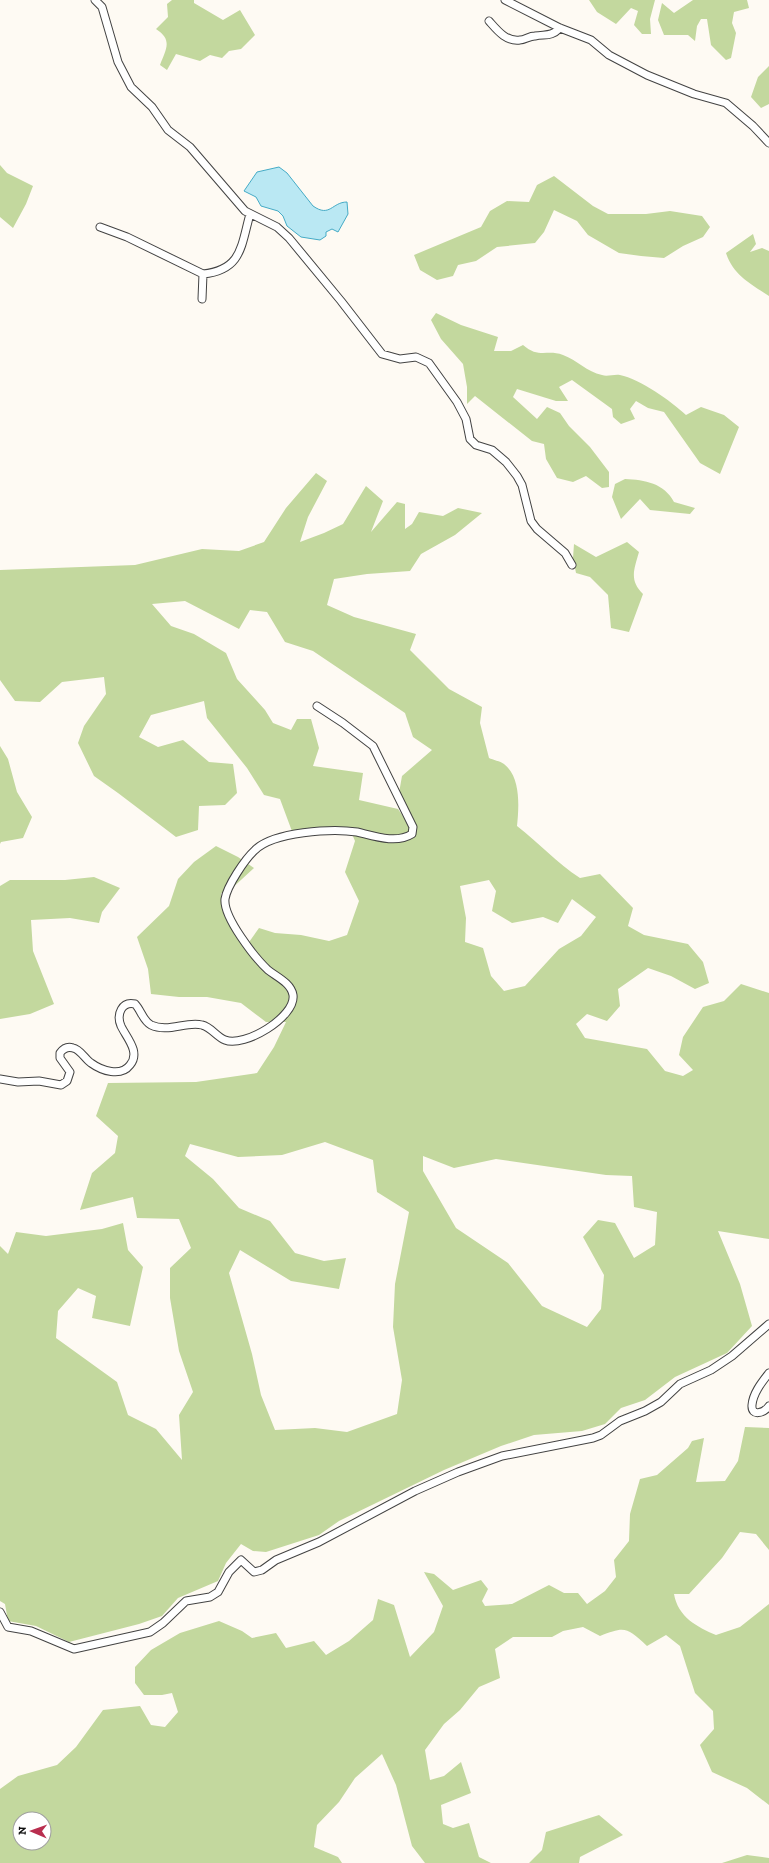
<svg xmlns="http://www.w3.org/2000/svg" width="769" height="1863" font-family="'Zilla Slab',serif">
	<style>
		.forest { fill: #c3d89e; fill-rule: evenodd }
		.water { fill: #bae8f3; stroke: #45abc6 }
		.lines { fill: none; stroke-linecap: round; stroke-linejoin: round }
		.minor-casing { stroke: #434343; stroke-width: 9 }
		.minor { stroke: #fff; stroke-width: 7 }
	</style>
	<rect width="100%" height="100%" fill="#fefaf3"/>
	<!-- forest -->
	<path class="forest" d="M172,0H194V3L223,20L240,10L255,35L241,49L229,51L222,58L210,55L200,61L176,54L167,70L160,65C166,49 173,40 156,29L168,17L167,4Z
		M589,0H655L650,19L651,34H642L634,25L638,11L631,8L616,24L597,12Z
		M693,0H747L749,8L734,12L732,23L736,33L731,58L726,60L711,45L707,19H701L697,26L695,41L688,35H664L658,20L662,3L674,13Z
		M769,66V104L761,108L751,97L758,77Z
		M0,165L7,173L33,186L26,204L13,228L0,217Z
		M554,176L593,206L608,214H646L670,211L702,216L710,227L703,237L683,246L664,258L641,256L619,253L588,235L577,221L554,210L544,232L535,243L497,247L476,261L458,265L453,276L437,280L420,270L414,255L481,227L490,211L507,201L529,202L537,185Z
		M753,234L756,244L750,252L762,248L769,251V296C751,284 733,275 726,253Z
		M436,313L461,325L498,337L494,351H511L523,345C539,359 547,349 563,355C577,360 587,372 602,375C607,377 614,374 620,375C640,379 671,401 686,415L701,407L724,415L739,427L720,474L700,463L664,412L648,408L636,401L630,409L635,419L621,424L613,417L612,409L572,380L559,387L568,401H556L517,389L513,397L537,419L547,407L560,413L569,426L590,447L609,472V487L602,488L586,476L573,482L557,478L546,459L544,444L532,441L475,396L467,404V387L463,364L441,339L431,320Z
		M316,473L327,481L308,517L300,542L324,533L343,524L366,486L383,501L371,532L397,502L405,504V529L412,524L419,512L443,516L458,508L482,513L455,535L421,554L410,571L367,574L334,579L327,605L354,617L416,634L410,650L449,689L482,707L480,723L489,758C493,760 500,761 504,764C521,777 519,807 517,826C539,843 557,863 580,878L600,874L633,908L628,926L644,935L688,944L703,962L709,983L695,989L671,976L648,968L618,989L620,1006L607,1021L587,1014L576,1024L585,1038L647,1049L665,1071L683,1076L693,1070L679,1055L683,1037L703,1007L724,1001L741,984L769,993V1239L718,1231L740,1284L752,1326L727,1353L675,1377L645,1400L621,1408L605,1424L582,1431L534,1435L501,1446L444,1470L339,1521L319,1535L266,1552L253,1551L241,1544L226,1563L218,1581L178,1598L162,1616L139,1624L69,1642L36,1626L8,1621L5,1604L0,1601V1246L8,1254L16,1232L46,1236L102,1229L123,1223L128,1250L143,1267L130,1326L92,1318L96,1296L78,1288L58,1311L56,1338L117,1382L128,1415L156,1429L182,1460L179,1415L193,1392L179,1351L170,1298V1268L191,1248L179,1219L137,1218L133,1197L80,1210L92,1173L115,1153L118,1136L96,1116L108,1083L196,1082L257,1073L274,1047L286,1022H266L241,1003L207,997H179L151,994L148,969L137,937L169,906L178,879L194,862L216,846L238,857L254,868L229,891L221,893C221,916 232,929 247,945L259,928L275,933L301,935L329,941L347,935L359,901L345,872L355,841L350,829L293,834L280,799L264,795L247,768L207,718L204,701L151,715L139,737L158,747L183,740L209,762L233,764L237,793L225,805L199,806L198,830L176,837L118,793L94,776L78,743L84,726L106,694L104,677L62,682L40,702L15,701L0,680V570L135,565L202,549L239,551L264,542L286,508ZM185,601L239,629L250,610L267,612L285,642L313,651L405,713L413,737L432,750L402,776L399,793L409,825L398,809L359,800L363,773L313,766L319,748L311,719H297L291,730L273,723L265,710L237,679L226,653L194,634L171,626L152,604ZM489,880L496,891L492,911L512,923L543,917L558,923L572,899L596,917L581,936L559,949L525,986L504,991L491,976L483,948L465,942L466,918L460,886ZM325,1142L373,1160L377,1192L409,1212L395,1284L393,1327L402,1380L397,1414L347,1432L315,1428L275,1430L261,1395L252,1354L229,1273L240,1250L291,1281L339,1289L346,1258L324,1261L295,1253L270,1221L239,1208L213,1179L185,1156L190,1144L238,1157L282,1155ZM423,1156L454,1168L496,1159L606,1175L632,1176L634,1207L657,1212L655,1245L634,1258L615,1223L598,1220L583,1237L604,1275L601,1309L587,1327L542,1306L508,1263L456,1228L423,1171Z
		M625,479C645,480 664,483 674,502L695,508L690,514L650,510L640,499L621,519L612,497L615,484Z
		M627,542L639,552C634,570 629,580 643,594L629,632L611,628L608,595L590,577L576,573L573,558L574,544L596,557Z
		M0,746L8,759L17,792L32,817L23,838L1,842L0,844Z
		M94,877L120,888L102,912L99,923L70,918L31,920L33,951L54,1004L30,1014L0,1019V886L10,880H65Z
		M745,1427L769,1428V1550L756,1534L740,1532L722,1558L689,1594H674C678,1617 697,1627 716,1635L740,1627L769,1604V1805L747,1788L712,1772L700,1745L714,1729L713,1711L695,1693L680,1646L666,1635L647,1646C627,1627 625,1626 600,1636L583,1627L563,1631L552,1637H513L495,1649L500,1678L479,1687L460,1710L444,1724L425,1750L430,1780L444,1776L461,1762L471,1793L441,1805L443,1824L453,1828L469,1823L479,1857L491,1863H425L412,1846L396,1785L382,1754L355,1778L339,1802L317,1825L314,1847L338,1857L342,1863H0V1789L18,1776L57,1765L76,1747L103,1710L140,1706L151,1725L165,1727L178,1712L172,1693L162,1695H144L135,1683V1667L151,1650L180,1633L219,1621L242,1631L252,1638L276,1633L286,1648L314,1641L326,1655L349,1641L373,1620L378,1599L394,1605L410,1657L434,1632L443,1606L424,1572L434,1574L453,1590L481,1580L488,1589L482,1601L485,1606L512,1604L549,1585L564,1593H578L587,1604L605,1591L616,1577L614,1560L629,1541L630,1514L640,1479L657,1475L688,1448L692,1441L704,1438L696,1482L725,1481L738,1461ZM20,1819H44V1843H20Z
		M599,1815L623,1835L580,1857L579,1863H529L542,1850L546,1832Z
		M747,1855L769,1858V1863H722Z"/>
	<!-- water -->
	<path class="water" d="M279,167L287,173L313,206C330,218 332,202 347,202L348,214L338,232L332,229L326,232V236L320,240L301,237L287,226L283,216L278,211L261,206L256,197L244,191L257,172Z"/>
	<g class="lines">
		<!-- minor casing -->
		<g class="minor-casing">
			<path id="minor" d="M95,0L102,7L118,62L131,87L152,107L168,130L190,147L245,211L277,227L289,238L341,301L382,354L400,359L416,357L429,363L457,402L466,419L470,439L476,445L492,450L506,462L517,476L522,485L531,521L537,529L565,553L572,565
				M505,0L560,28L591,40L609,55L647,75L694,94L726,103L753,126L769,143
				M489,21C497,30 506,42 520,40C525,40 529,36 535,36C546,34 551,37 560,28
				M100,227L127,237L203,274C242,270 241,246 250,214
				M202,299L203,274
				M0,1079L18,1082L39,1081L61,1085L67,1081L70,1072L60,1058V1053C63,1049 67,1046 73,1048C80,1049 85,1059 91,1063C102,1071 121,1077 130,1065C141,1052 126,1037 121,1026C116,1014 122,1001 135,1004C141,1010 143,1021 151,1025C168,1033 186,1021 202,1025C211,1027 217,1037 225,1040C244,1048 296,1017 293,995C291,983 277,977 268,970C255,958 223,917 225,899C227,886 245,859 255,850C273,832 332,828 357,832C374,836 396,844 412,834L413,827L373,746L343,723L317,706
				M769,1373C762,1382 753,1393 752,1405C751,1417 764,1413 769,1406
				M0,1612L8,1627L31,1631L74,1649L150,1632L163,1623L186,1601L210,1597L218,1592L229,1572L241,1560L254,1572L262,1570L276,1560L319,1542L415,1491L458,1472L502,1456L593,1438L601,1435L620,1421L645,1411L661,1402L680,1384L711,1370L732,1356L769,1324"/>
		</g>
		<!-- minor -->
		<use href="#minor" class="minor"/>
	</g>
	<!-- north arrow -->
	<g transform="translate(32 1831) rotate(272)"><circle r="19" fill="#ffffff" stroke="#9f9f9f"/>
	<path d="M0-3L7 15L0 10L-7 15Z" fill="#b92e4f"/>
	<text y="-6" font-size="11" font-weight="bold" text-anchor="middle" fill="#101010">N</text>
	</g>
</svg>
